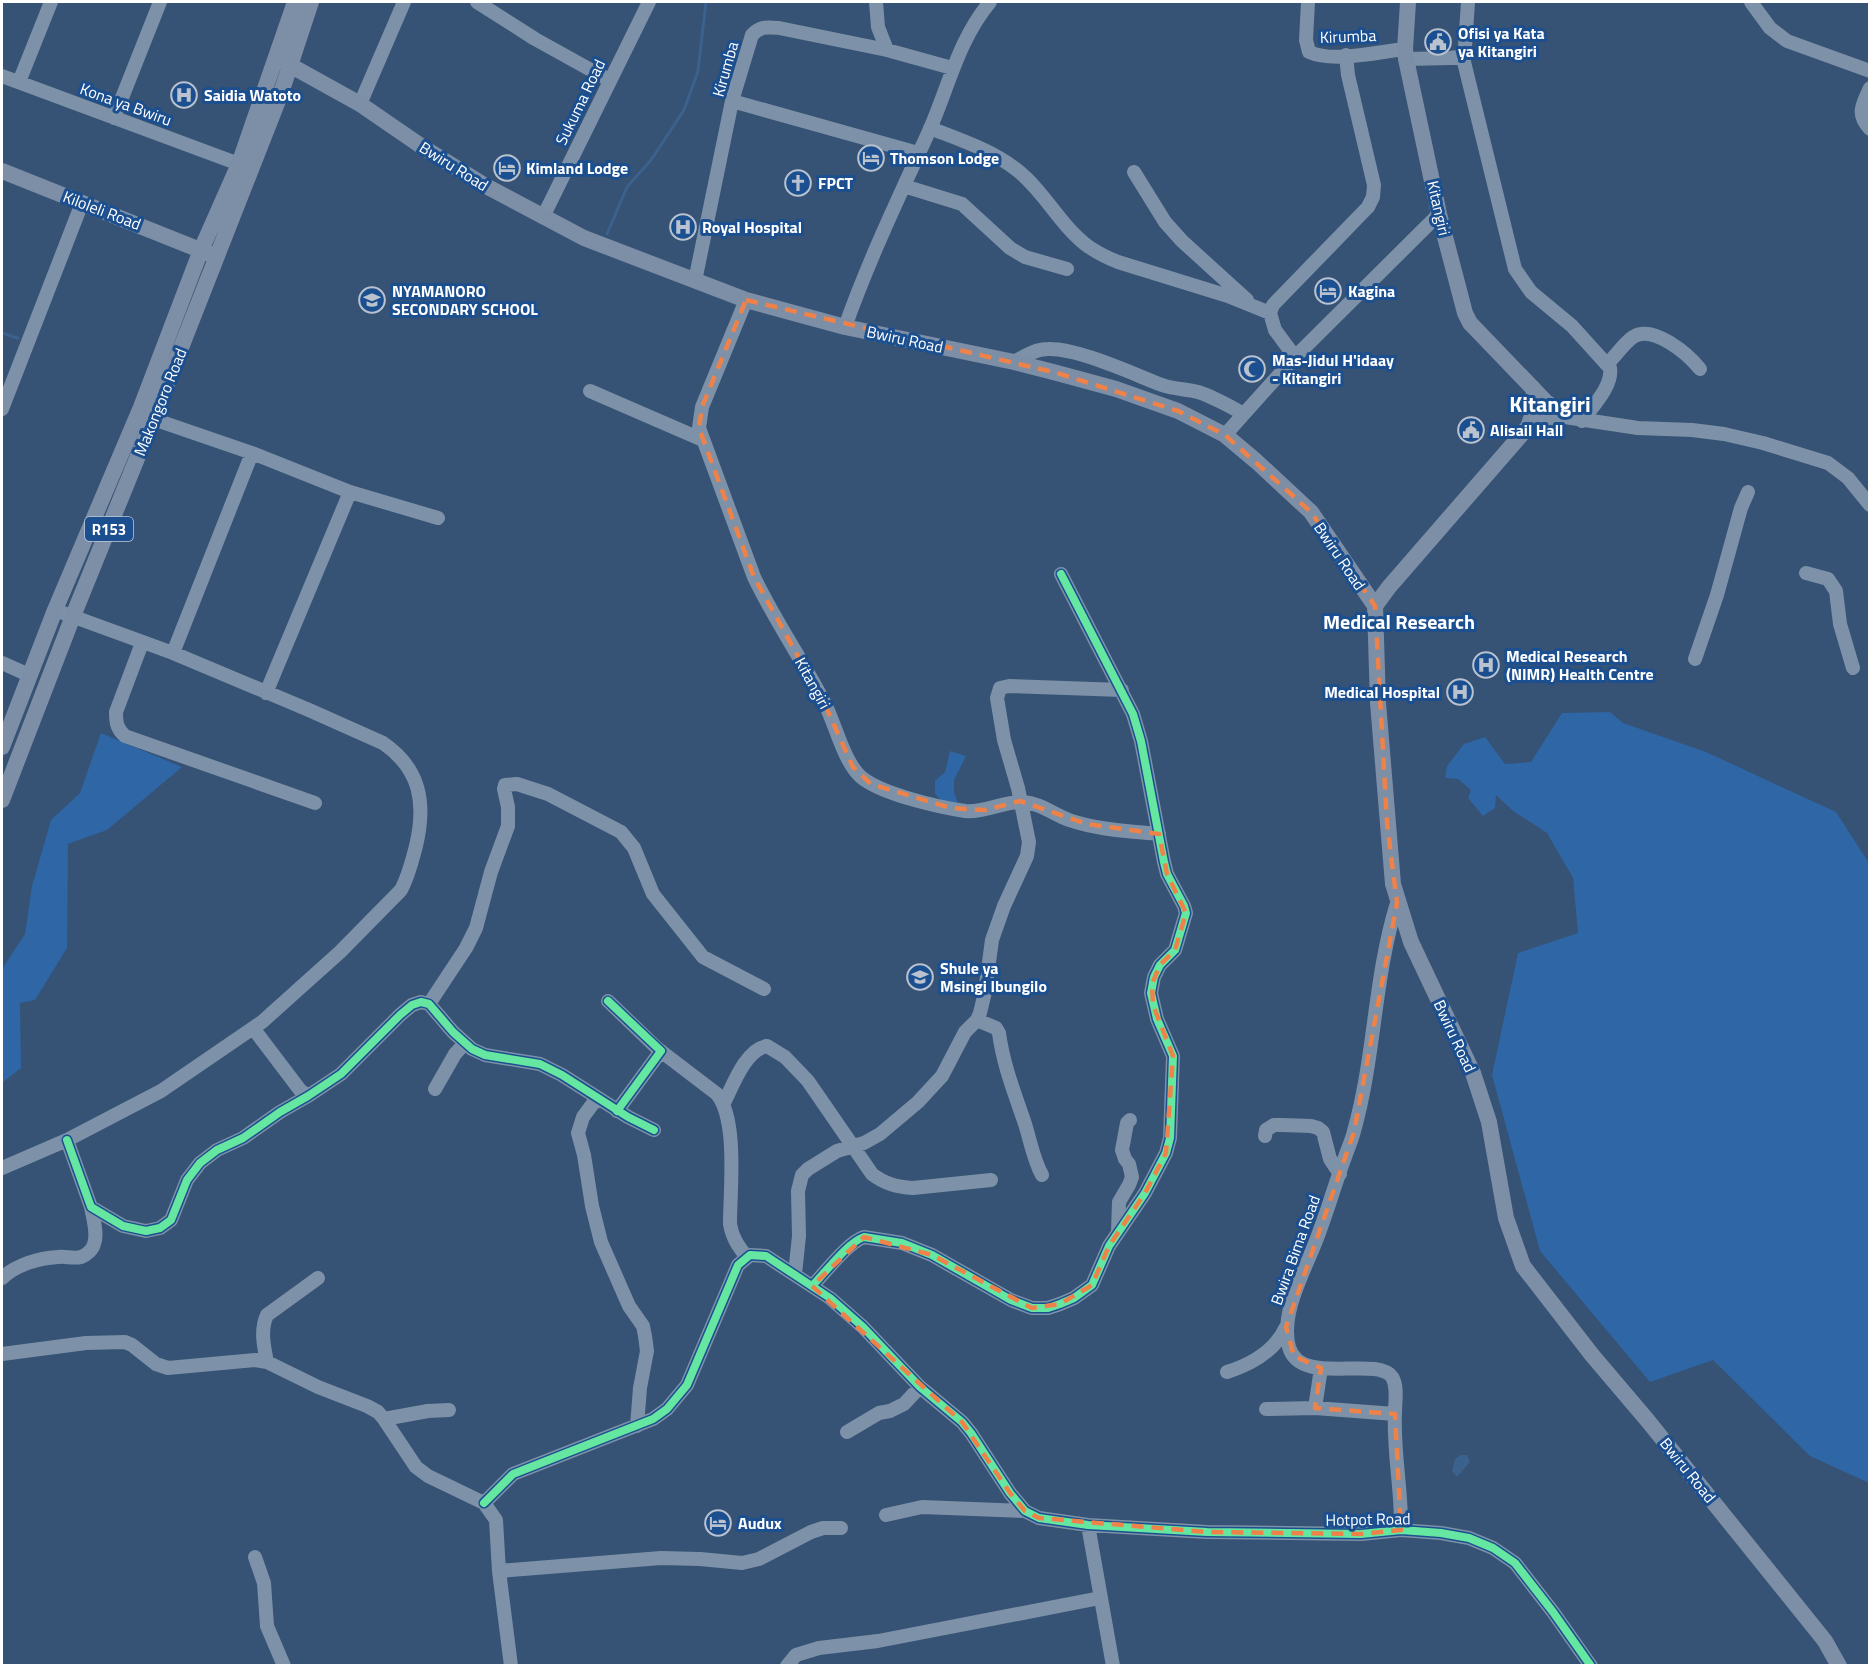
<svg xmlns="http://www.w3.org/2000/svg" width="1871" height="1667" font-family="'Titillium Web',sans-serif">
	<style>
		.green { fill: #2f66a5 }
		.water { fill: #3b618d }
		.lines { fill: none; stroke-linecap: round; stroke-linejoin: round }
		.stream { stroke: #3b618d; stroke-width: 3 }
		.minor { stroke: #7d92a8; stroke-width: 14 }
		.major { stroke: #7d8ea7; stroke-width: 16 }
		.cycleway-casing { stroke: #1b4f8f; stroke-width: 11 }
		.cycleway { stroke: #66e7a1; stroke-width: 8 }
		.marked { fill: none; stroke: #ee8249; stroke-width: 4.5; stroke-dasharray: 12 8; stroke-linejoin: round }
		.labels { text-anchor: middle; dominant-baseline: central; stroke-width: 6; stroke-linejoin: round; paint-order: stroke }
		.shield { fill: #1b4f8f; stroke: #bbcadd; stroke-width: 1.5 }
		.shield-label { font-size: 15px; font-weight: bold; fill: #fff }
		.poi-label { font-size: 16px; font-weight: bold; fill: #fff; stroke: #1b4f8f; text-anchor: start }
		.street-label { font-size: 16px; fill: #fff; stroke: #1b4f8f }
		.quarter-label { font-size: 20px; font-weight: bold; fill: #fff; stroke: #1b4f8f }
		.district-label { font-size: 22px; font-weight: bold; fill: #fff; stroke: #1b4f8f }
	</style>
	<rect width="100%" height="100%" fill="#365274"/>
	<!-- green -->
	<path class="green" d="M1610,712L1623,723L1706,752L1836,812L1869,863V1483L1810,1456L1713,1360L1650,1382L1540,1251L1492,1075L1518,953L1578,933L1573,878L1547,833L1513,811L1496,795L1495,808L1483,816L1468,798L1471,790L1458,779L1445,778L1447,766L1464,744L1485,737L1505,764L1531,762L1562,713Z
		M101,733L182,767L107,830L68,844L67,948L35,1000L20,1003L21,1068L2,1083V969L25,934L32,886L51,820L80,793Z
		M950,751L966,756L954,780V792L958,803L941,800L935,794V781L945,772Z"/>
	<!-- water -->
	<path class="water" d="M1460,1455H1467L1470,1462L1457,1477L1452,1471L1455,1459Z"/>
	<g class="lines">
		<!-- stream -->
		<path class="stream" d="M607,234L627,187L651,160L684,110L698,71L706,2
			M2,333L18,338"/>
		<!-- minor -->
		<path class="minor" d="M477,2L535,39L609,80
			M876,2L878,27L887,50
			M1308,2L1306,40L1309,52C1333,63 1378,52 1405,49
			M1468,2L1464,62L1515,269L1531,292L1572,326L1610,368C1613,386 1592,407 1582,421
			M1751,2L1770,28L1787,41L1870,71
			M1406,59L1451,58L1463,56
			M2,76L239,164
			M19,82L51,2
			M1870,88C1862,105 1856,114 1870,129
			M732,101L918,153
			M360,104L404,2
			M114,118L160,2
			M930,128C960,140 992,150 1017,170C1045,192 1061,227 1089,247C1098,253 1108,258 1118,262L1228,296L1270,313L1275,330L1295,357
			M1134,172L1165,222L1182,241L1247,300
			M904,186L962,204L1010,248L1025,257L1067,269
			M543,217L649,2
			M695,281L732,101L752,35C760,26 767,27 779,28L887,50L952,68
			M746,300L702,407L699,428L754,577C775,621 803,661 825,704C836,726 844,762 861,777C881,794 938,807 965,811C985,813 1007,800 1023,802C1040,803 1053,814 1069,820C1098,830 1129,831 1159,834
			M1270,313L1273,305L1368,207L1373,197L1374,185L1348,75L1346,55
			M845,327C869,259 900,195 930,129C949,85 959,39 990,2
			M1014,362C1025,356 1035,349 1048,349C1078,348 1133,374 1162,385C1173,389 1186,389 1198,392C1214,397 1229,406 1244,414
			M1607,364C1616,356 1623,344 1633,337C1653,324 1688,354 1700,369
			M590,391L703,440
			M2,409L82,203
			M153,419L252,453L350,492L438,518
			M1548,419L1565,417L1638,428L1692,430L1724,434L1763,443L1828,463L1848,478L1870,505
			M1225,435L1295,357L1439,214
			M1806,573L1828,579L1836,591L1840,624L1853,668
			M142,643L116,712C116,723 117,729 125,736L315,803
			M173,653L252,453
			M1695,659L1717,595L1741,508L1748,492
			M2,663L29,675
			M266,693L350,492
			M1397,903C1374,977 1375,1057 1354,1131C1352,1140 1348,1148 1345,1157C1336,1181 1329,1206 1320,1230C1309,1264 1279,1310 1289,1347C1300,1387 1376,1355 1392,1377C1398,1386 1395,1402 1395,1412C1393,1452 1402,1491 1401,1530
			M608,1001L658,1049L717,1094C738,1120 730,1190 730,1224C732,1237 738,1246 746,1256
			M429,1004L466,948L476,928L491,872L508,826V807L504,789L505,785L517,784L548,794L621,832L634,848L653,894L703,957L764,989
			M977,1020L996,1028L999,1033C1003,1063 1013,1089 1023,1118C1030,1137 1032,1157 1042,1175
			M253,1028L300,1090L308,1096
			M435,1089L455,1054L465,1043
			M597,1098L583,1117L578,1133L584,1155L592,1206L601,1242L629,1306L643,1326L645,1336L647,1351L640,1388L637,1426
			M724,1103C733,1085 746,1049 767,1046L785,1057L808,1081L872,1174C885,1184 897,1187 913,1188L991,1180
			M617,1111L661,1051
			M1265,1136L1266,1130L1274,1125H1282L1311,1126L1318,1128L1323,1132L1330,1159L1340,1174
			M67,1140L91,1207L123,1226L146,1231L160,1228L171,1220L187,1180L200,1163L217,1150L243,1138L280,1112L308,1096L341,1074L400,1015L412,1005L421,1002L429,1004L453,1032L472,1049L485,1055L540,1064L562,1075L628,1117L654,1130
			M2,1168L67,1140L161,1091L262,1022L340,952L401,890C409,875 412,861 416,846C426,804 421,769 383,743L309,710L173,653L55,610
			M1118,1231L1119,1202L1129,1185L1132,1177L1129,1164L1125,1159L1122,1150L1127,1123L1130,1120
			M795,1274L799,1236L798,1191L802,1175L808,1169L837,1151L864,1143L880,1134L918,1102L942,1076L965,1032L977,1020L980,1013L985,992L992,940L1004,906L1027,856L1029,842L1018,788L1004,740L997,698L1000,688L1009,686L1122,690
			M2,1278C16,1265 38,1258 58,1257C65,1256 74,1259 81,1257C87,1255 93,1249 94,1244C98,1234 93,1218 91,1207
			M812,1286C825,1273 848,1242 864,1237L902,1243L932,1255L1011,1300L1032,1308H1048L1060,1304L1074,1298L1092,1285L1109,1246L1145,1193L1166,1153L1170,1138L1173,1056L1157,1019L1151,993L1154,977L1160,965L1175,950L1186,913L1184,906L1167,874L1164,862L1141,741L1133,714L1061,574
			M2,1354L86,1343L125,1342L132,1345L156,1364L168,1368L255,1360L267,1362L318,1387L367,1406L378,1412L384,1419L416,1467L428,1476L484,1503L496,1520L499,1571L511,1666
			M267,1362C264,1347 260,1330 267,1315L318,1278
			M1227,1372C1252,1364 1275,1351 1286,1327
			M1315,1408L1321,1368
			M1266,1409L1315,1408L1395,1414
			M384,1419L428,1411L449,1410
			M847,1432L879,1413L890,1411L904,1404L920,1387
			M484,1503L513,1474L653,1419L667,1409L687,1385L738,1265L750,1255L766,1256L830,1298L863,1327L920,1387L962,1422L971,1433L1010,1493L1025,1511L1039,1518L1088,1525L1207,1532L1361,1534L1401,1530L1441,1533L1469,1538L1493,1548L1515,1563L1553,1612L1591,1666
			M886,1515L922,1507L1025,1511
			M1088,1525L1113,1666
			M255,1557L264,1583L267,1626L284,1666
			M499,1571L661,1558L700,1559L742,1563L759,1559L811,1532L823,1528H841
			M787,1666L796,1655L819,1648L878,1641L1100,1598"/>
		<!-- major -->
		<path class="major" d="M1408,2L1405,49L1406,59L1439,214L1465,313L1470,323L1546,402
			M277,58L360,104L424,148L484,185L584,238L746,300L845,327L1014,362L1057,373L1116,389L1178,411L1225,435L1256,461L1311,512L1375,606L1378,703L1393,884L1411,942L1473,1073L1489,1122L1506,1218L1523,1266L1592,1355L1648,1421L1825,1641L1839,1666
			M2,171L210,254
			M1534,413L1541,420L1548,419L1552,413L1549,404L1542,402L1538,404
			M1375,606L1389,587L1528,427L1536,405L1533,388
			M2,747L55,610L141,407L201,250L239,164L295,2
			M2,800L73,616L153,419L281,93L311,2"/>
		<!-- cycleway casing -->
		<g class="cycleway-casing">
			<path id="cycleway" d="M608,1001L661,1051L617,1111
				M67,1140L91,1207L123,1226L146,1231L160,1228L171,1220L187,1180L200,1163L217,1150L243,1138L280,1112L308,1096L341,1074L400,1015L412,1005L421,1002L429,1004L453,1032L472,1049L485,1055L540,1064L562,1075L628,1117L654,1130
				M812,1286C825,1273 848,1242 864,1237L902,1243L932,1255L1011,1300L1032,1308H1048L1060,1304L1074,1298L1092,1285L1109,1246L1145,1193L1166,1153L1170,1138L1173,1056L1157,1019L1151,993L1154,977L1160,965L1175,950L1186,913L1184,906L1167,874L1164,862L1141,741L1133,714L1061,574
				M484,1503L513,1474L653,1419L667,1409L687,1385L738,1265L750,1255L766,1256L830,1298L863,1327L920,1387L962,1422L971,1433L1010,1493L1025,1511L1039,1518L1088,1525L1207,1532L1361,1534L1401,1530L1441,1533L1469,1538L1493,1548L1515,1563L1553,1612L1591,1666"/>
		</g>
		<!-- cycleway -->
		<use href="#cycleway" class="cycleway"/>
	</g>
	<!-- marked area -->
	<path class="marked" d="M746,300L1057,373L1178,411L1225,435L1311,512L1375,606L1387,823L1397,903L1354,1132L1286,1327L1294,1356L1321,1368L1315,1408L1395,1414L1401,1530L1361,1534L1207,1532L1039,1518L1025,1511L1010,1493L962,1422L812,1286L864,1237L932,1255L1032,1308L1060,1304L1092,1285L1109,1246L1145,1193L1166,1153L1173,1056L1153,1005L1152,984L1160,965L1175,950L1186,913L1167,874L1159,834L1087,824L1020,801L985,810L951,808L871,784L853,767L825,705L754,577L699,428L702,407Z"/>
	<!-- icons -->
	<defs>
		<g id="civic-ring" transform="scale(1.35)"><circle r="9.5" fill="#1b4f8f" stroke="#b9c2ce" stroke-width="1.5"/><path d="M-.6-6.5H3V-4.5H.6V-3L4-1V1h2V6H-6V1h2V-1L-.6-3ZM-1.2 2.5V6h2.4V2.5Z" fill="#b9c2ce"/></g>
		<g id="hospital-ring" transform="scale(1.35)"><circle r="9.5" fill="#1b4f8f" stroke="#b9c2ce" stroke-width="1.5"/><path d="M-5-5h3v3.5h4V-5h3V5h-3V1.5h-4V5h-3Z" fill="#b9c2ce"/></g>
		<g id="hotel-ring" transform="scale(1.35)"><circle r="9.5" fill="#1b4f8f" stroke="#b9c2ce" stroke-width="1.5"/><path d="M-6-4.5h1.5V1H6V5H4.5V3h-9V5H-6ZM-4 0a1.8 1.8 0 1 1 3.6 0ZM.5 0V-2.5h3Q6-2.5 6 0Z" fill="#b9c2ce"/></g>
		<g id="church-ring" transform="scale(1.35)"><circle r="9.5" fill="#1b4f8f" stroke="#b9c2ce" stroke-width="1.5"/><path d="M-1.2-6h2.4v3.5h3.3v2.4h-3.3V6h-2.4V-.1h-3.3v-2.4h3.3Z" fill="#b9c2ce"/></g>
		<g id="school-ring" transform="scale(1.35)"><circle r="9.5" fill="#1b4f8f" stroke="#b9c2ce" stroke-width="1.5"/><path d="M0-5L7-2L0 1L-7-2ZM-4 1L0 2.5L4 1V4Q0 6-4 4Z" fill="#b9c2ce"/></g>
		<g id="mosque-ring" transform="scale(1.35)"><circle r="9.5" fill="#1b4f8f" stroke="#b9c2ce" stroke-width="1.5"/><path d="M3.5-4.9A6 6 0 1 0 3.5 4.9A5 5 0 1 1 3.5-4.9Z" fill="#b9c2ce"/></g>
	</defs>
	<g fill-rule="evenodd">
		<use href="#civic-ring" x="1438" y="42"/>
		<use href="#hospital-ring" x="184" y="95"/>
		<use href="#hotel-ring" x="871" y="158"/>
		<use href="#hotel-ring" x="507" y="168"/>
		<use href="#church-ring" x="798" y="183"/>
		<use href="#hospital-ring" x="683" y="227"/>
		<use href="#hotel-ring" x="1328" y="291"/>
		<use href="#school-ring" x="372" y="300"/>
		<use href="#mosque-ring" x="1252" y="369"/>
		<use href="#civic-ring" x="1471" y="430"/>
		<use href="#hospital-ring" x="1486" y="665"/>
		<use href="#hospital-ring" x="1460" y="692"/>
		<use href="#school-ring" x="920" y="977"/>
		<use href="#hotel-ring" x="718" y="1523"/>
	</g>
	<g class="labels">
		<!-- shield labels -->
		<rect class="shield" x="85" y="517" width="48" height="24" rx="4.5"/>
		<g class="shield-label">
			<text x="109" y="529">R153</text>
		</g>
		<!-- poi labels -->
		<g class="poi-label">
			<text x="1458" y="33">Ofisi ya Kata<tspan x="1458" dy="18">ya Kitangiri</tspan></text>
			<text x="204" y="95">Saidia Watoto</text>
			<text x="890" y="158">Thomson Lodge</text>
			<text x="526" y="168">Kimland Lodge</text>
			<text x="818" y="183">FPCT</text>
			<text x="702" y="227">Royal Hospital</text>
			<text x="392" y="291">NYAMANORO<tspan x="392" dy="18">SECONDARY SCHOOL</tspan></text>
			<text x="1348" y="291">Kagina</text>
			<text x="1272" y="360">Mas-Jidul H'idaay<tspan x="1272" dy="18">- Kitangiri</tspan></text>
			<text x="1490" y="430">Alisail Hall</text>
			<text x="1506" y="656">Medical Research<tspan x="1506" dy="18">(NIMR) Health Centre</tspan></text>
			<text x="1440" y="692" text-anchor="end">Medical Hospital</text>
			<text x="940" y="968">Shule ya<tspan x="940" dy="18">Msingi Ibungilo</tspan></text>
			<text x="738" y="1523">Audux</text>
		</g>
		<!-- street labels -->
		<g class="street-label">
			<text transform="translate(1348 36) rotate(-2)">Kirumba</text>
			<text transform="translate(725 69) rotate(-74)">Kirumba</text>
			<text transform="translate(580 102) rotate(-64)">Sukuma Road</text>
			<text transform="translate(126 104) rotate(20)">Kona ya Bwiru</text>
			<text transform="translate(454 166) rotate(32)">Bwiru Road</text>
			<text transform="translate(1439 208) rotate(77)">Kitangiri</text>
			<text transform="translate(102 210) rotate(21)">Kiloleli Road</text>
			<text transform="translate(905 339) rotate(12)">Bwiru Road</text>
			<text transform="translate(160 402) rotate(-68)">Makongoro Road</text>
			<text transform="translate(1340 556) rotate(56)">Bwiru Road</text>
			<text transform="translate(813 683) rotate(61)">Kitangiri</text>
			<text transform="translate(1455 1036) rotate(65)">Bwiru Road</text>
			<text transform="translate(1295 1250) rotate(-70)">Bwira Bima Road</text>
			<text transform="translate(1688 1470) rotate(51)">Bwiru Road</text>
			<text transform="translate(1368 1519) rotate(-1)">Hotpot Road</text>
		</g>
		<!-- quarter labels -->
		<g class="quarter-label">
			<text x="1399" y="621">Medical Research</text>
		</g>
		<!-- district labels -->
		<g class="district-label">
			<text x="1550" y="404">Kitangiri</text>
		</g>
	</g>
	<!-- border -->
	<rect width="1871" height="1667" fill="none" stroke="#ffffff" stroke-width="6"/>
</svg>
